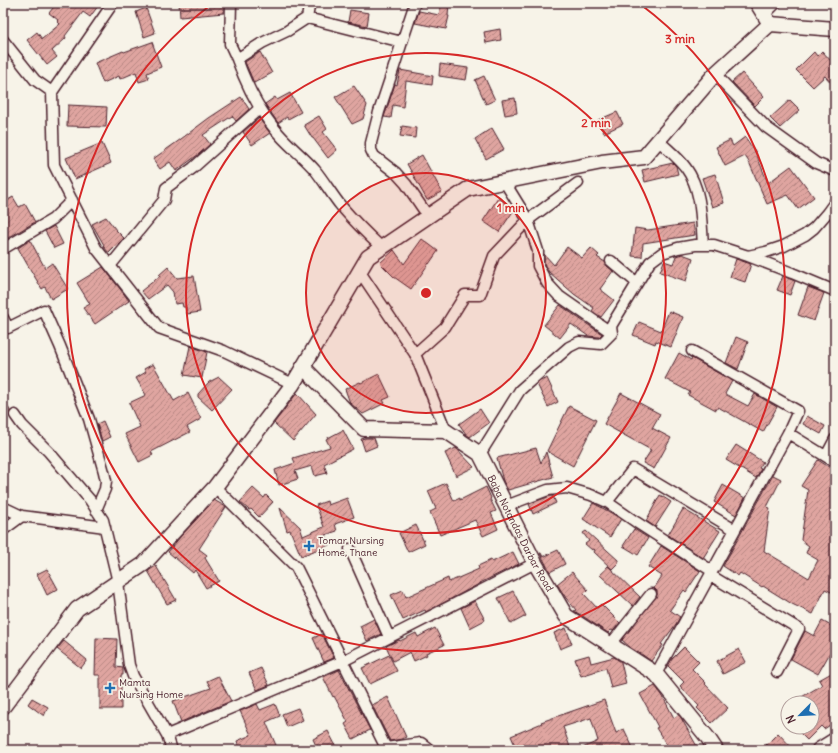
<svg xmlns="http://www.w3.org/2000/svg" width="838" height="753" font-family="Delius,sans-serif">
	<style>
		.building { fill: url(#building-hatch); stroke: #4a1f2b }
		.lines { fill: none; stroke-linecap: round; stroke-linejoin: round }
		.street-casing { stroke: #4a1f2b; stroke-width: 13 }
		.secondary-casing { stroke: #4a1f2b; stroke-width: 17 }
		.street { stroke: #f7f3e8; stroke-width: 10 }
		.secondary { stroke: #f7f3e8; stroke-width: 14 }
		.ring { fill: none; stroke: #d62828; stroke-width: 2 }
		.poi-dot { fill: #1f6fb2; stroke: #f7f3e8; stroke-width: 1.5 }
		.labels { text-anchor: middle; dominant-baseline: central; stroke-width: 3.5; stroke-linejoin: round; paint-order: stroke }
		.street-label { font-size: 10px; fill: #4a1f2b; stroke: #f7f3e8 }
		.poi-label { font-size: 10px; fill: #4a1f2b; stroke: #f7f3e8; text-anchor: start }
		.centre { fill: #d62828; stroke: #f7f3e8; stroke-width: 2 }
		.ring-label { font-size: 12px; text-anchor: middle; font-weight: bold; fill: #d62828; stroke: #f7f3e8; stroke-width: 3.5; stroke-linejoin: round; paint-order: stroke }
	</style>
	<defs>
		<pattern id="building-hatch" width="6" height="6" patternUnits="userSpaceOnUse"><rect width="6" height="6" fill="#dfa5a0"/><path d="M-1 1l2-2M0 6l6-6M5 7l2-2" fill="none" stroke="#b78683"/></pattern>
	</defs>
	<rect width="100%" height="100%" fill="#f7f3e8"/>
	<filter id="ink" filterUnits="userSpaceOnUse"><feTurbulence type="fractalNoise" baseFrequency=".025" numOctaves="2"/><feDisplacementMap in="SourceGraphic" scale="8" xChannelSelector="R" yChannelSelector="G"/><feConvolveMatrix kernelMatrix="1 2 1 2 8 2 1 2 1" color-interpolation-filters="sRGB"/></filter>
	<g filter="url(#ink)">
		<!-- building -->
		<path class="building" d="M57,3H67L73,7L75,5L72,3H94L98,6L90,17L83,12L65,36L66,38L52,51L57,57L47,65L27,40L37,32L42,39L60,24L57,21L58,20L49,13Z
			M179,3H224V13L180,17Z
			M441,3H449L448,16H449L446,29L415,23L419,11L439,15Z
			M146,8L155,33L144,37L136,12Z
			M350,10L369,13L367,26L348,22Z
			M500,29L501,40L486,43L484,32Z
			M152,42L161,67L147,73L149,79L139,82L136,72L120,79L119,76L103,83L95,63L123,51L124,52Z
			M822,51L832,62L830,64L835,69V87L825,76L813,87L796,70L814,52L817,56Z
			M260,52L272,73L254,83L245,62Z
			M440,64L468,68L466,80L439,76Z
			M400,70L433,76L432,85L406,81L403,107L393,105L391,118L384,117L395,84L397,85Z
			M742,73L764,97L755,106L732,82Z
			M484,76L495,100L486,104L475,80Z
			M354,86L367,105L363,119L352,124L335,97Z
			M290,93L301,112L288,119L287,117L278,123L265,104L275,97L277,100Z
			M241,97L249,109L236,121L232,116L203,135L210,144L199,154L176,171L170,162L160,169L153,159L177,142L209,118Z
			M515,98L517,113L505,115L502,100Z
			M790,100L800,110L780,128L770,118Z
			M68,105L107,107L106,127L67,126Z
			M617,112L623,124L604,133L598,120Z
			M319,116L327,129L323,132L337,150L328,158L313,138H312L304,125Z
			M259,118L270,133L252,145L243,132Z
			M402,126L416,128L415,138L400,136Z
			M492,128L504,149L486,159L475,139Z
			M745,137L755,151L768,183L791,166L814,197L798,209L788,195L767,204L749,162L745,156L725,166L716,147L730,140L733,146Z
			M102,143L111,163L75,179L66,158Z
			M422,155L442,192L427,200L407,164Z
			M673,163L676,166L678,174L645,182L642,170Z
			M715,174L724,203L712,207L702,178Z
			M13,197L19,207L25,204L35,222L3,241V203Z
			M498,198L513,208L514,210L499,232L483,221Z
			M106,217L116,230L124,238L109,253L103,246L104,245L92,224Z
			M693,223L695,235L643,243L642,257L632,256L635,228L648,230Z
			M54,226L63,244L54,248L45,231Z
			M422,239L438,251L429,264V263L411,289L394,277L380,263L394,250L404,264Z
			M30,240L45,268L52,263L68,289L51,299L45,287L42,289L27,264L18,248Z
			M567,247L582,258L591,248L599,255L597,257L605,262L607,266L613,271L600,289L614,300L601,317L592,311L594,308L574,294L549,272L544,264V254L554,265Z
			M682,254L693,258L686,281L660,272L664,261L673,264L676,256Z
			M736,259L751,264L745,282L730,277Z
			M103,267L124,294L129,301L95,324L83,308L90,304L77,283Z
			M168,267L177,278L194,276L200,312L187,314L186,307H183L182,303L175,304L173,292L167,285L148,299L141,291L160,276L159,275Z
			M783,276L795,281L790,295L777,290Z
			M808,287L824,293L814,321L798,315Z
			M560,305L584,322L602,334L599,337L588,336L571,324L560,338L544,325Z
			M669,311L683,317L671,347L656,341L655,344L633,335L639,322L661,331Z
			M736,337L748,342L738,369L726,363Z
			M190,346L207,352L202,378L184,375Z
			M679,353L691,360L692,358L732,381L725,394L748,406L755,394L777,407L763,432L718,407L716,410L688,395L690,392L665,379Z
			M153,364L174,401L188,393L201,419L187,427L190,432L151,452L153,455L139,462L125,434L140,427L129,403L146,395L136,378L146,372L144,369Z
			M379,374L390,397L383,400L385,403L363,414L350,403L345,389L360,382L361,383Z
			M219,377L232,389L212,410L198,397V394L209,382Z
			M547,378L558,402L548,407L537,384L540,381Z
			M297,393L316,414L293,441L274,423Z
			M621,393L660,414L652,428L671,438L654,469L643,463L651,450L604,424Z
			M3,395L10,411L9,416L3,418Z
			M569,406L596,420L573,466L547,451Z
			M480,409L489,423L470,437L466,434L459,424Z
			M807,416L825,426L821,434L803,424Z
			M103,421L110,437L102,441L97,424Z
			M343,430L353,449L324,464L327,473L315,476L312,466L295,471L298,479L279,485L275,470L295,463L293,458L330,447L326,439Z
			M365,438H374L377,446L365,451L361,439Z
			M736,445L763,462L759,468L761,469L756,478L726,460Z
			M456,448L474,467L456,476L445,453Z
			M536,448L541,463L546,452L553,477L508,490L503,481L497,458Z
			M818,460L835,471V594L825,589L813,614L792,604L763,586L762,587L740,573L738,576L723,566L773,475L781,479L767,507L770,508L764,551L809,578L818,560L806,553L809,546L801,540L808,490L801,486Z
			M446,483L454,501L460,498V500L486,487L491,498L490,499L496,511L491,513L498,529L483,536L475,520L440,535L430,512L436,509L428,491Z
			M723,485L745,498L736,515L714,502Z
			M253,488L264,498L266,495L273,502L259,517L251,509L249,510L240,502Z
			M660,495L671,502L655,527L646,521Z
			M550,496H553L556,503L533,514L529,504Z
			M347,498L354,517L335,524L337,531L325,535L329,545L301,556L290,530L287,531L280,508L300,527L303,536L324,527L316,505L327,501L328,505Z
			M214,500L226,507L199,549L207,555L205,558L219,581L206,588L195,570L193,573L168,552L180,537Z
			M593,503L608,511L621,519L610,537L583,519Z
			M683,509L720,531L703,558L668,535Z
			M416,525L425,544L408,552L399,533Z
			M634,529L648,538L638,555L623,546Z
			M586,531L618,560V563L612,569L594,552L595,550L594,549L592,550L585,544L589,541L583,533Z
			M661,546L700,571L686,592L684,590L670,610L680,617L676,624L661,644L663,645L651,661L640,653V654L632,649L622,640L657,595V591L654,588L662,576L648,567Z
			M558,550L565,564L550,572L540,553H541L543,557Z
			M513,552L519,564L480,583H481L426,612L425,610L403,620L391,595L403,590L406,597L448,578L449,582L479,569L478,566L491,560L492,562Z
			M156,566L176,600L167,604L148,571Z
			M608,566L640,597L633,606L600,575Z
			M47,569L58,589L47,595L37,574Z
			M572,572L588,590L584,594L597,608L601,604L620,623L613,631L611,630L608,633L584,617L574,611L576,610L566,598L557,584Z
			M513,591L526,616L511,624L498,598Z
			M475,601L485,620L470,628L461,608Z
			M374,619L381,634L367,641L360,626Z
			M822,621L835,628V644L818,674L791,659L805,631L814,636Z
			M435,628L444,645L426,653L427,655L414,661L410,652L393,661L386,646L399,640L400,641L416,633L418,637Z
			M566,628L572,644L560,649L554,633Z
			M322,634L334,658L324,662L313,638Z
			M96,638L117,639L116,667L123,668V675H121V709H100V675H95Z
			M64,641L87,660L81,668L57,649Z
			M684,647L699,662L692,669L706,683L705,684L728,708L712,723L697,708L699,706L680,686L684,682L668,666L672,659Z
			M739,649L746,662L723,674L717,661Z
			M389,655L397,671L370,684L362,668Z
			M589,655L591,663L614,657L621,662L626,684L611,688L606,668L581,676L575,659Z
			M261,668L269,685L257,690L249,673Z
			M339,670L370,730L353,739L345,724L348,722L334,696L333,697L323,677Z
			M835,671V722L824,729L821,726L807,740L794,727H812V703H804L800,698L822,685L819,680Z
			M218,676L231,701L181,722L173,701L211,688L207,681Z
			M655,686L662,695L674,718L678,715L680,716L699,750H670L656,728L658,727L640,694Z
			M388,697L406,737L402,739L390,741L372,705Z
			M32,698L48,707L44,716L28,704Z
			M604,700L616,733L624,729L634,750H578L598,741L591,718L563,727L571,750H517L511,736L542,723L541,722Z
			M257,704L260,710L275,704L280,716L266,722L278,750H240L237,741L251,735L240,711Z
			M298,708L303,720L287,727L282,714Z
			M328,731L338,750H318L313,739Z
			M778,733L794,750H761Z"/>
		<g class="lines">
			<!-- street casing -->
			<g class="street-casing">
				<path id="street" d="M113,3L52,92L54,165L96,248L159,328L224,351L293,384
					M231,3L230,44L237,59
					M309,3V7L307,18L287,31L262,43L237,59C246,84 258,108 274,128C286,144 302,155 315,170C324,181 332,195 341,206C354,221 368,235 382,248
					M415,3L402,42L392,73L379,112L371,143V150L374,156L396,173L406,184L428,216
					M764,15L776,3
					M307,18L402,42
					M3,40L35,80L52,92
					M715,74L766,127L816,163L835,171
					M658,140C667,149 679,158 686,168C702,190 701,219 703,245
					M504,181L528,220L538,251V266L547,283L559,296L612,333
					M3,249L53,219L72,200
					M748,256L792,273L835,291
					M611,261L637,283
					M110,266L164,200L166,188L193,168L260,108
					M360,272L415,354L446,431
					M3,318L8,328L44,310L60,346L89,419L104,472L106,481L105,489L96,510
					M692,351L798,411L788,433
					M415,354L445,327L465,295H480L494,256L528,220L578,183
					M15,415L22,425L49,452L90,500L103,520L118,582L129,665L133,676L167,735L172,750
					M480,454L520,390L569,347L579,342L601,344L612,333L611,326L650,262L662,253L678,248L695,245H714L748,256L766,252L784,246L805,235L814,228L827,213L835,202
					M826,456L835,439
					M215,487L296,567L386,748L421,743L430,750
					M607,502L633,469L735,530
					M506,506L548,490L567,488L591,495L607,502L636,522L712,571
					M3,507L22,516
					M3,530L22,516L105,527
					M350,549L389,637
					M710,575L799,629L777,672
					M610,645L651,594
					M656,674L788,433L835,462
					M3,688L12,696
					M167,735L343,661L535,563"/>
			</g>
			<!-- secondary casing -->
			<g class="secondary-casing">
				<g id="secondary">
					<path d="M757,3L770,24"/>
					<path d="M770,24L835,29"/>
					<path id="s1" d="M303,367L364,429L446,431L480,454L535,563L566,616L656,674L708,738L716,750"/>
					<path d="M3,707L77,609L144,564L215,487L293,384L368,257L468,189L602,162L644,157L715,74L770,24"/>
					<path d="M819,750L835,740"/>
				</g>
			</g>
			<!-- street -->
			<use href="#street" class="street"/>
			<!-- secondary -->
			<use href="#secondary" class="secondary"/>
		</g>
	</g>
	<!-- distance rings -->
	<circle cx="426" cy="293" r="120" fill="#d62828" fill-opacity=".12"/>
	<g class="ring">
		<circle cx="426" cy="293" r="120"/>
		<circle cx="426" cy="293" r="240"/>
		<path d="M640 4A359 359 0 1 1 212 4"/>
	</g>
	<!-- markers -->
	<g class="poi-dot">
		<path d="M307 540h4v4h4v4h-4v4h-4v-4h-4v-4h4z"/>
		<path d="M108 682h4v4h4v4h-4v4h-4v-4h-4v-4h4z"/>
	</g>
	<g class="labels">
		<!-- street labels -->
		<g class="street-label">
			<text stroke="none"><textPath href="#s1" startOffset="299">Baba Notandas Darbar Road</textPath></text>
		</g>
		<!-- poi labels -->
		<g class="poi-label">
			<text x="318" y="540">Tomar Nursing<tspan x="318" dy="12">Home, Thane</tspan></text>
			<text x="119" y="682">Mamta<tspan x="119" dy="12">Nursing Home</tspan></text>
		</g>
	</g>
	<circle cx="426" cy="293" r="6" class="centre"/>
	<g class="ring-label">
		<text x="680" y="43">3 min</text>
		<text x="596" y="127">2 min</text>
		<text x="511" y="212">1 min</text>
	</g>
	<!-- margin -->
	<rect width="838" height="753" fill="none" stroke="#f7f3e8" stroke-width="16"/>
	<rect x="8" y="8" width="822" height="737" fill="none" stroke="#4a1f2b" stroke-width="1.5" filter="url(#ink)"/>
	<!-- north arrow -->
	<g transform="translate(800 715) rotate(246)"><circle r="19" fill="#f7f3e8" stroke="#b29e9c"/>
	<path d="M0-3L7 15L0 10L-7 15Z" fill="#1f6fb2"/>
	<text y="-6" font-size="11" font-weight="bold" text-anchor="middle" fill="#4a1f2b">N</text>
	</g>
</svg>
